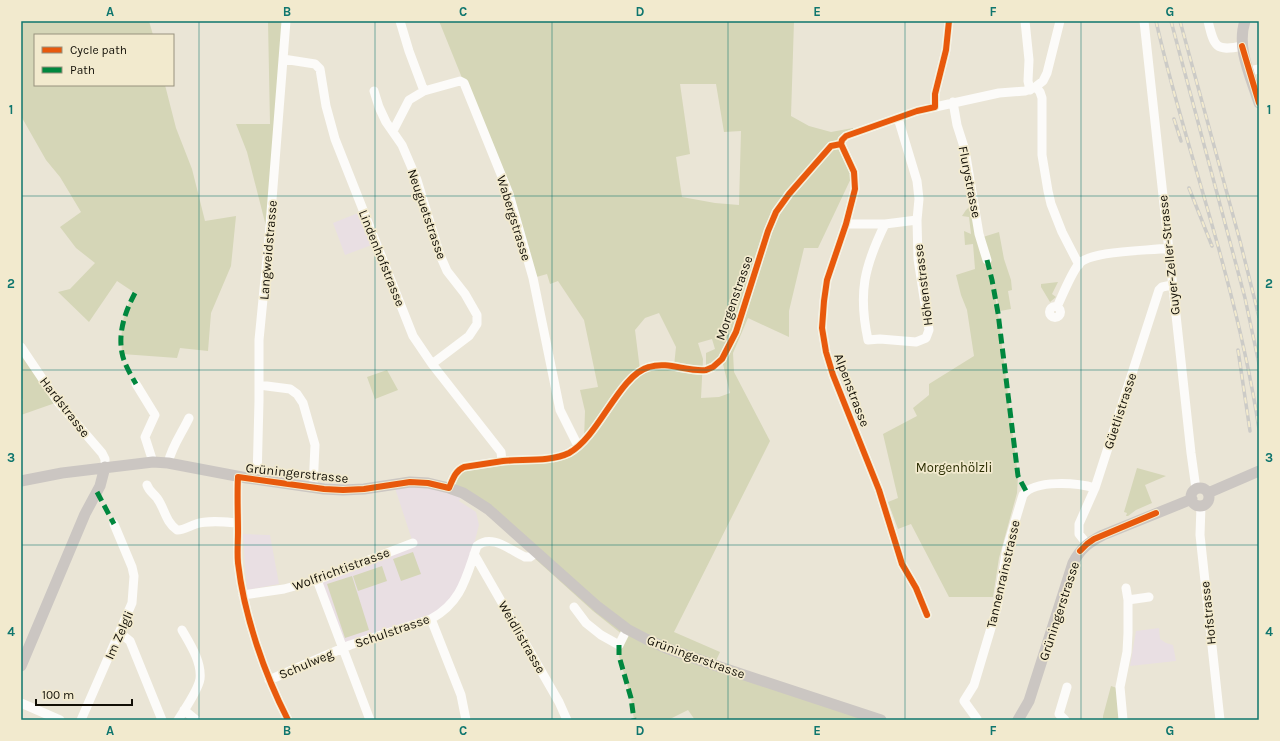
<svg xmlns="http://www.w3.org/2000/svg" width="1280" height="741" font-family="Karla,sans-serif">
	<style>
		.education { fill: #e9dfe3 }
		.green { fill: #d5d6b7; fill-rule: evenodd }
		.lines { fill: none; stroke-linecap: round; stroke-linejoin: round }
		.minor { stroke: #fcfbf9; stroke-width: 9 }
		.major { stroke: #cbc6c2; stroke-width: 11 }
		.rail-casing { stroke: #cccbc7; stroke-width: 3.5 }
		.rail { stroke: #f2eace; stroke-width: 2; stroke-dasharray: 6; stroke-linecap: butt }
		.quiet { stroke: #00873e; stroke-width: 5; stroke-dasharray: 10 5; stroke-linecap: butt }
		.cycleway-casing { stroke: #f2eace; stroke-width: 8 }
		.cycleway { stroke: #e8590c; stroke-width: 6 }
		.grid { fill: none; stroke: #0f766e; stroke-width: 1; stroke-opacity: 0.55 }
		.labels { text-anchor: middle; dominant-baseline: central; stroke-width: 3.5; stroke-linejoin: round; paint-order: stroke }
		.street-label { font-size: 13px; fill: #120f06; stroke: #f2eace }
		.park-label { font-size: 13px; fill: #2a2d01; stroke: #f2eace }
		.neatline { fill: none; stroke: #0f766e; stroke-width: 1.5 }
		.grid-label { font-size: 13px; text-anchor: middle; font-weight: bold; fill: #0f766e }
	</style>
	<rect width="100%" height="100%" fill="#eae5d6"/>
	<!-- education -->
	<path class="education" d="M363,211L377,243L345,255L333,223Z
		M410,482L463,493L459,501L476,512L479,525L463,586L438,615L342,649L317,580L413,543L394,485Z
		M243,534L270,535L279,584L247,590L245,566Z
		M1159,628L1160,639L1166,643L1173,645L1176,661L1130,666L1136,631Z"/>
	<!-- green -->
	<path class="green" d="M21,21H149L153,35H35V85H165L176,128L192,169L205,221L236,216L231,266L211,313L208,351L180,348L177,358L122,354C121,339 121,324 126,310C128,304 132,299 135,293L117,281L89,322L58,292L70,289L95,263L76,248L60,227L81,212L60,177L46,160L21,116Z
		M268,21H286L269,238L247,152L236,124H270Z
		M439,21H794L791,116L809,126L831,132L853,128V134L842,140L854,172L818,248H804L789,311V337L748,318L733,353L734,372L770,441L674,632L720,652L714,665L881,720H695L688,710L668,720H634L631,698L619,656V645L623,635L593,611L532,556L537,552L488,509L449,488L458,469L567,454L584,440L585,411L580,390L598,387L584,320L558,281L550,284L547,274L533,278L509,194ZM680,84H716L724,132L741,131L739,205L715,203L682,197L676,157L690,154ZM659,313L676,347L674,366L640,370L635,330L645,318ZM712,339L715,349L706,353V370L722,360L730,393L719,397L701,398L703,359L698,343Z
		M974,203L991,274L983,237L999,232L1004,259L1011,280L1012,290L1008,291L1011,309L1000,311L993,284L998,313L1018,476L1017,493L999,558L993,597H949L911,524L898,529L888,502L898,498L883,434L917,416L913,408L929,395V384L974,356L967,310L961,295L956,275L975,269L973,244L965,245L964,231L971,234L969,217L962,216L966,210Z
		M1058,282L1052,294L1056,297L1050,302L1041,287V284Z
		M21,347L58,402L21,415V401L23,400L21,396Z
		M387,370L398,390L375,399L367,377Z
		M1137,468L1166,476L1145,485L1152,503L1136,510L1128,516H1126L1127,513L1124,512Z
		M413,552L421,574L401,581L393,559Z
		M382,566L387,581L358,591L353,576Z
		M352,576L369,630L345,638L327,584Z
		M1111,686L1117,688L1120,720H1103V716Z"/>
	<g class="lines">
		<!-- minor -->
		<path class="minor" d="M400,21L409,51L424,91
			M1025,21L1029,60L1028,81L1030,90
			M1144,21L1191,453L1196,489
			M1208,21C1214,46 1215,52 1242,46
			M283,59L315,64L320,69L326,106L335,139L413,336L432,364L501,452L502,461
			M1249,71L1259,69
			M1036,87L1040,92L1042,98V155L1048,191L1051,204L1062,232L1079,265
			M374,91L379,107L386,122L402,145L417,180L440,255L447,271L465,294L477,315V324L469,336L432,364
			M953,102L957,125L965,150L979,234L987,260
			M935,107V94L946,50L949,21
			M393,131L409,100L424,91L460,81L464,83L509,194L533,278L560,410L578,446
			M841,144L854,172L855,189L846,224L827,280L824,301L822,328L826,352L833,375L879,490L902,564L916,588L927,615
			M841,144L842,140L846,136L917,111L999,93L1025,91L1034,88L1043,81L1047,73L1060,21
			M846,224H885L917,220
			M885,224C864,267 858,293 868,340L880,339L916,342L926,338L929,330L918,259L917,220L919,199L917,181L898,118
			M1049.5 312a5.5 5.5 0 1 1 11 0a5.5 5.5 0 1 1-11 0Z
			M1057,307C1063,294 1070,276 1078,265C1089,250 1149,251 1168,248
			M21,347L58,402L102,453L105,459V467
			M136,384L155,415L145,437L153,462
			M259,385L290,389L297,394L303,403L315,445L313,488
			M168,463C172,446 182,433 189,418
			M238,477C237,495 238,514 238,532C238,542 237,553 238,563C244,615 264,673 288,720
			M257,480L259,401V340L269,238L286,21
			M147,485C149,491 153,493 157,498C165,509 165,521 177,530C185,530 189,526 196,524C208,520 225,522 238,523
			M449,488C453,479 455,471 464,467C477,465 490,463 503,461C523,459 551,462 569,453C599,437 619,375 649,367C668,361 687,372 706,370L713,367L722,359L736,332L768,231L776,212L789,194L831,146L841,144
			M1201,506L1200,535L1220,720
			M1087,544L1079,534V524L1095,488L1159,290L1162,287L1172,285
			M474,554L559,702L567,720
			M317,580L370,720
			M243,595L284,589L317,580L413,543
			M1128,600L1149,597
			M574,607L586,623L601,635L619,645L627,629
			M431,619L461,695L466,720
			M120,633L130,641L162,720
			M269,680L350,645L431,619C462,602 466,577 477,546C492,533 511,551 525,557H530L537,552
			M21,703L60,720
			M184,710L196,720
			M977,719L964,701L974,685L997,608L1007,548L1023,495C1035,479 1078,483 1095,488
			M81,720L132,603L134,576L132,567L114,524
			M178,720C184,710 198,691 200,679C202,662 190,644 182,630
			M1065,720L1059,714L1067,687
			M1123,720L1120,687L1127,652L1128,633V600L1126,588"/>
		<!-- major -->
		<path class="major" d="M1245,21C1236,48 1251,77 1259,103
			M21,481L62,473L153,462L168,463L247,478L324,489L343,490L364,489L410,482L428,483L449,488L463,493L488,509L598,607L627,629L646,639L666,648L714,665L881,720
			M1191 497a9 9 0 1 1 18 0a9 9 0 1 1-18 0Z
			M1208,493L1259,471
			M21,666L85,514L100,486L105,467
			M1018,720L1029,701L1073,563C1080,549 1089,542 1103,535L1192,499"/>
		<!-- rail casing -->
		<g class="rail-casing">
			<path id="rail" d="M1156,21C1175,106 1203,188 1225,272C1239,324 1251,377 1259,429
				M1171,21L1245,298L1259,364
				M1180,21L1240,241L1259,317
				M1174,119L1181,141
				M1189,188L1212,246
				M1238,350L1250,431"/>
		</g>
		<!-- rail -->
		<use href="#rail" class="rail"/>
		<!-- quiet -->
		<path class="quiet" d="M987,260L992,280L998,313L1018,476L1026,491
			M135,293C125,312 118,332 122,353C124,364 131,375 136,384
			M97,492L114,524
			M619,645V656L631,698L634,720"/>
		<!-- cycleway casing -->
		<g class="cycleway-casing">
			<path id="cycleway" d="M1242,46L1259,103
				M841,144L854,172L855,189L846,224L827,280L824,301L822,328L826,352L833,375L879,490L902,564L916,588L927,615
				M841,144L842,140L846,136L917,111L935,107V94L946,50L949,21
				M1080,551L1087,544L1094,539L1156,513
				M288,720C264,673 244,615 238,563C237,553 238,542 238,532C238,514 237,495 238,477L324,489L343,490L364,489L410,482L428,483L449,488C453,479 455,471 464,467C477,465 490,463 503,461C523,459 551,462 569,453C599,437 619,375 649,367C668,361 687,372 706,370L713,367L722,359L736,332L768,231L776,212L789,194L831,146L841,144"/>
		</g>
		<!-- cycleway -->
		<use href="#cycleway" class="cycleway"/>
	</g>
	<!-- grid -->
	<path class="grid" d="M199,21V720M375,21V720M552,21V720M728,21V720M905,21V720M1081,21V720M21,196H1259M21,370H1259M21,545H1259"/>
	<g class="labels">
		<!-- street labels -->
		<g class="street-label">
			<text transform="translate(970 182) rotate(79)">Flurystrasse</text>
			<text transform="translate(427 214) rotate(71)">Neuguetstrasse</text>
			<text transform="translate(514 218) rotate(73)">Wabergstrasse</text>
			<text transform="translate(268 250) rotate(-85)">Langweidstrasse</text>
			<text transform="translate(1169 255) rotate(-96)">Guyer-Zeller-Strasse</text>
			<text transform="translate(382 258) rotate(68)">Lindenhofstrasse</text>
			<text transform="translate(923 285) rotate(-97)">Höhenstrasse</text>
			<text transform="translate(734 298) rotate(-71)">Morgenstrasse</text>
			<text transform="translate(852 390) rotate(69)">Alpenstrasse</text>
			<text transform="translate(65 407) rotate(52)">Hardstrasse</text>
			<text transform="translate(1120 411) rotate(-72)">Güetlistrasse</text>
			<text transform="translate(297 473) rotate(6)">Grüningerstrasse</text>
			<text transform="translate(341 569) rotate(-20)">Wolfrichtistrasse</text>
			<text transform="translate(1003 574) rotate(-77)">Tannenrainstrasse</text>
			<text transform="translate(1059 611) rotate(-72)">Grüningerstrasse</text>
			<text transform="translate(1208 613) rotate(-96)">Hofstrasse</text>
			<text transform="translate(392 631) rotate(-19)">Schulstrasse</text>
			<text transform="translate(119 635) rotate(-66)">Im Zelgli</text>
			<text transform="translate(522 637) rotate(60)">Weidlistrasse</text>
			<text transform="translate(696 657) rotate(20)">Grüningerstrasse</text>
			<text transform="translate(306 664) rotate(-23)">Schulweg</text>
		</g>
		<!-- park labels -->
		<g class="park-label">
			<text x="954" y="467">Morgenhölzli</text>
		</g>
	</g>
	<!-- border -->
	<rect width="1280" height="741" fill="none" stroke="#f2eace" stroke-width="44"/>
	<!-- legend -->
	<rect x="34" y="34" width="140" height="52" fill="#f2eace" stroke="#98927e"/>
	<rect x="42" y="47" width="20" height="6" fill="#e8590c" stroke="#98927e"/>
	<text x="70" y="54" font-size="12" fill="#120f06">Cycle path</text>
	<rect x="42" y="67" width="20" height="6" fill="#00873e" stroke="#98927e"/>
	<text x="70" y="74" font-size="12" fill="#120f06">Path</text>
	<!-- scale -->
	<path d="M36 699v6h96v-6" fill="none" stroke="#120f06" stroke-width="2"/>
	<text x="42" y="699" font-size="12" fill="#120f06" stroke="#f2eace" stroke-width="3" paint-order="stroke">100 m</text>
	<rect x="22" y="22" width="1236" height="697" class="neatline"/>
	<g class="grid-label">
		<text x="110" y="16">A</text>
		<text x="287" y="16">B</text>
		<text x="463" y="16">C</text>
		<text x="640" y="16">D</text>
		<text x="817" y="16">E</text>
		<text x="993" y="16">F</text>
		<text x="1170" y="16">G</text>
		<text x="11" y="114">1</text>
		<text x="1269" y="114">1</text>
		<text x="11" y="288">2</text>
		<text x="1269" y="288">2</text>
		<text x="11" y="462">3</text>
		<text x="1269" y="462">3</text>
		<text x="11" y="636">4</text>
		<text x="1269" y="636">4</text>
		<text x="110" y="735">A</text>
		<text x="287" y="735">B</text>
		<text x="463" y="735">C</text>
		<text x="640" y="735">D</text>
		<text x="817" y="735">E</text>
		<text x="993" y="735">F</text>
		<text x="1170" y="735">G</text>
	</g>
</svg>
